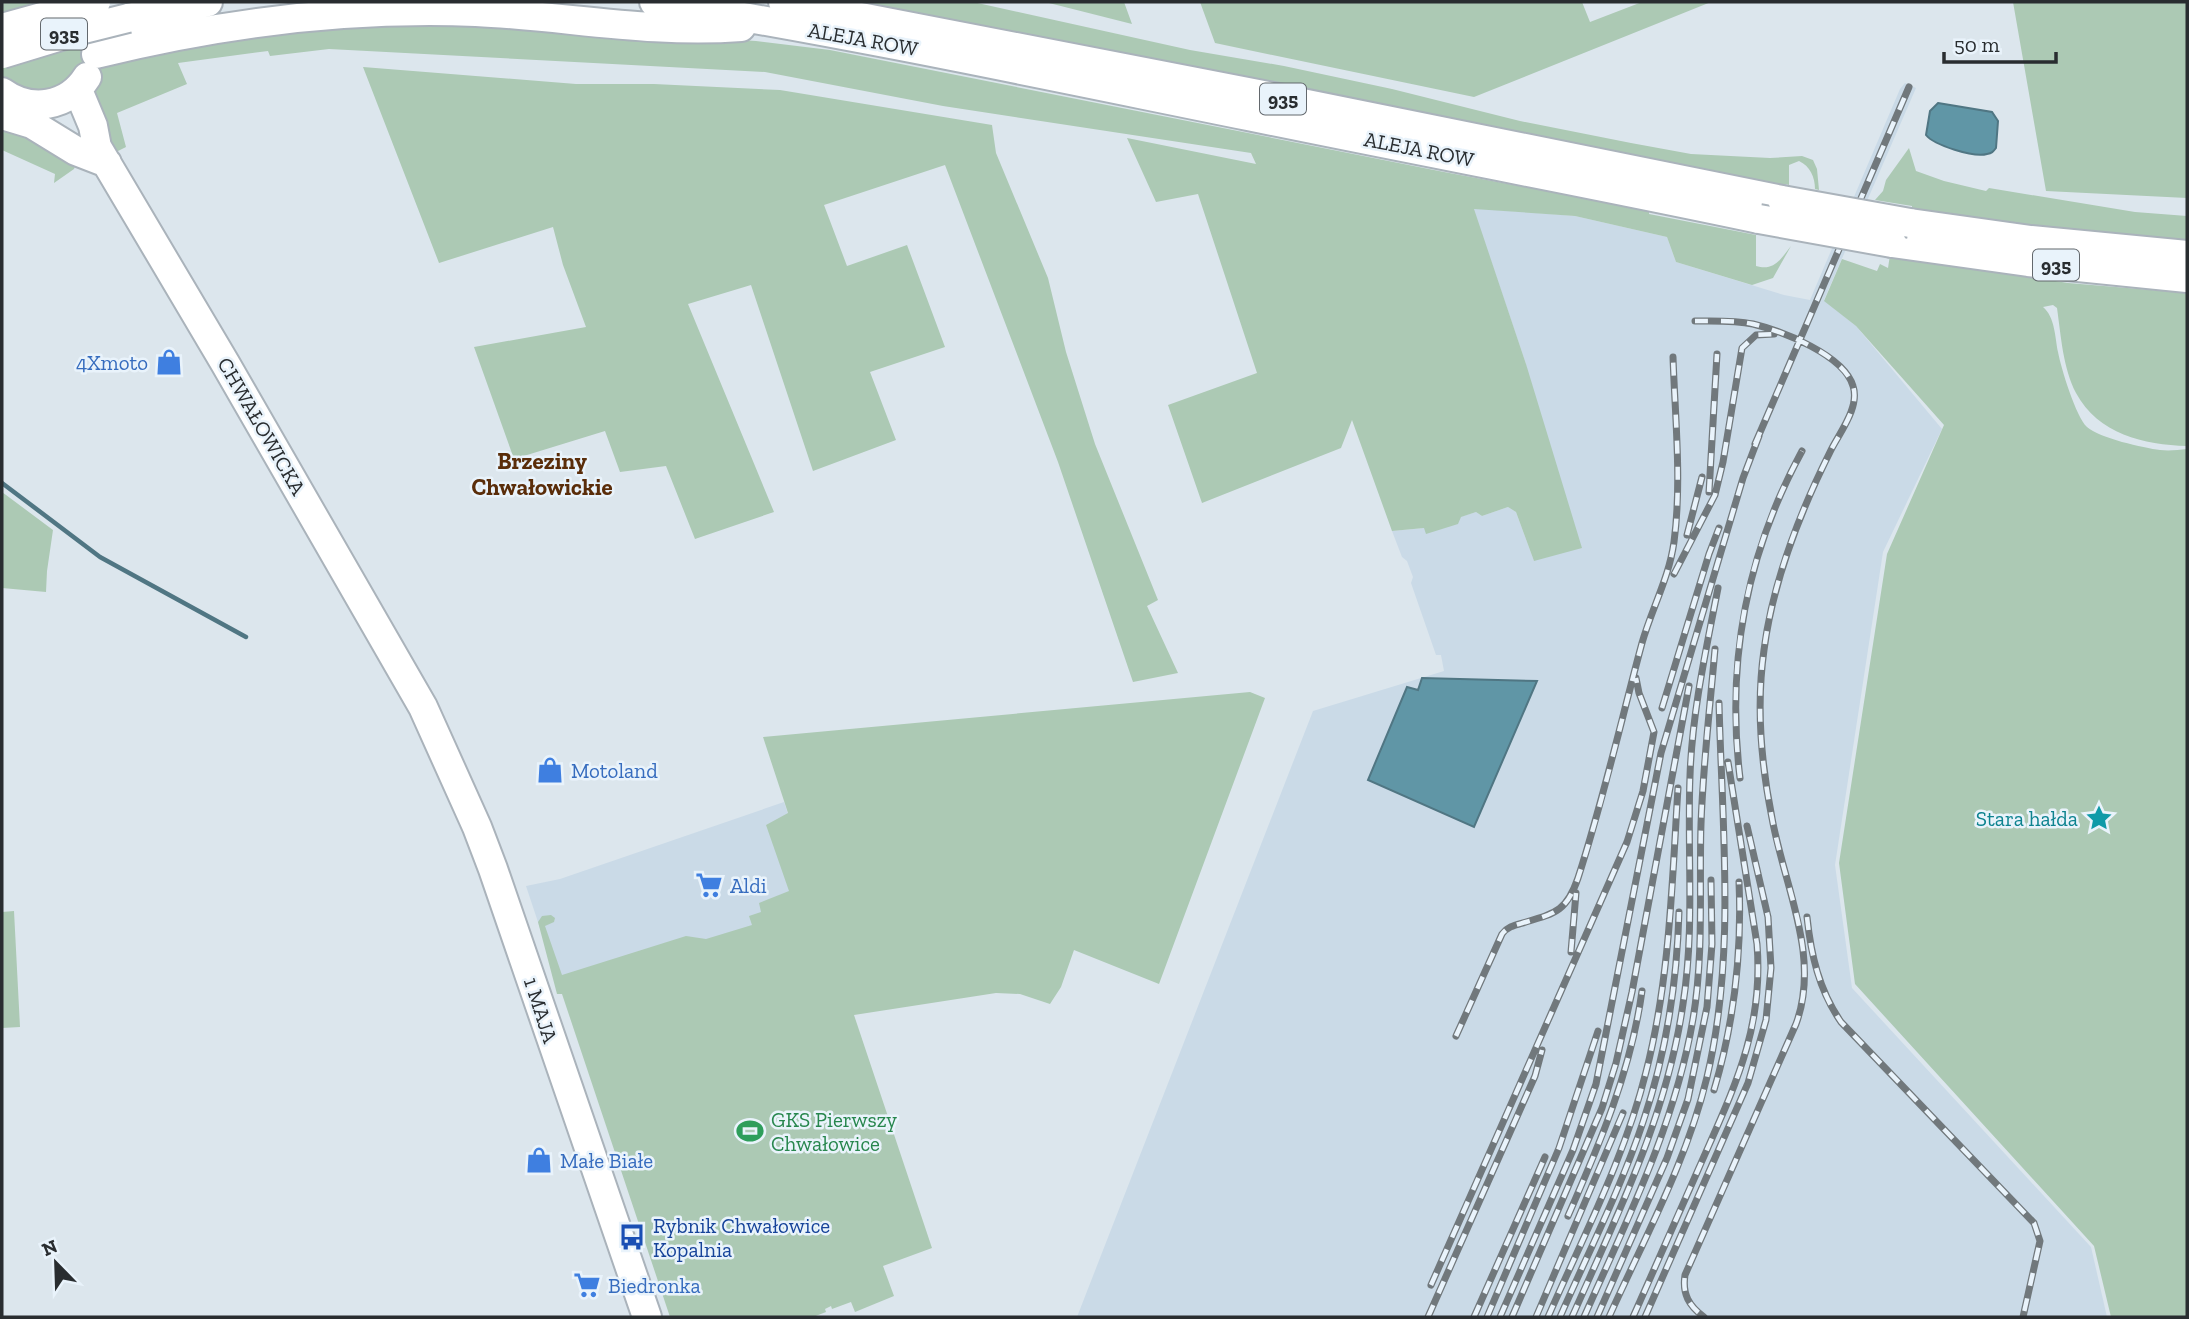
<svg xmlns="http://www.w3.org/2000/svg" width="2189" height="1319" font-family="'Zilla Slab',serif">
	<style>
		.built { fill: #cadae7 }
		.green { fill: #acc9b4 }
		.water { fill: #6096a6; stroke: #507683; stroke-width: 2 }
		.lines { fill: none; stroke-linecap: round; stroke-linejoin: round }
		.stream { stroke: #507683; stroke-width: 4.5 }
		.major-casing { stroke: #aab3bb; stroke-width: 32 }
		.major { stroke: #fff; stroke-width: 28 }
		.rail-casing { stroke: #71787c; stroke-width: 7 }
		.rail { stroke: #e9f3fb; stroke-width: 4.5; stroke-dasharray: 13; stroke-linecap: butt }
		.major-bridge-casing { stroke: #aab3bb; stroke-width: 32; stroke-linecap: butt }
		.major-bridge { stroke: #fff; stroke-width: 28 }
		.labels { text-anchor: middle; dominant-baseline: central; stroke-width: 5; stroke-linejoin: round; paint-order: stroke }
		.shield { fill: #e9f3fb; stroke: #63686d; stroke-width: 2 }
		.shield-label { font-size: 19px; font-weight: bold; fill: #292d30 }
		.street-label { font-size: 21px; fill: #292d30; stroke: #e9f3fb }
		.shop-label { font-size: 21px; fill: #366cbe; stroke: #e9f3fb; text-anchor: start }
		.culture-label { font-size: 21px; fill: #0d838f; stroke: #e9f3fb; text-anchor: end }
		.leisure-label { font-size: 21px; fill: #27864d; stroke: #e9f3fb; text-anchor: start }
		.transit-label { font-size: 21px; fill: #164399; stroke: #e9f3fb; text-anchor: start }
		.neighbourhood-label { font-size: 23px; font-weight: bold; fill: #5a2d0a; stroke: #e9f3fb }
	</style>
	<rect width="100%" height="100%" fill="#dce6ed"/>
	<!-- built -->
	<path class="built" d="M1905,83L1916,88L1824,300L1856,326L1942,429L1883,552L1835,865L1852,988L2091,1247L2107,1317H1077L1313,711L1444,671L1441,655H1436L1411,583L1413,577L1407,561L1402,557L1392,531L1424,528L1476,512L1482,516L1508,507L1516,512L1534,561L1526,364L1473,208L1575,216L1667,237L1676,262L1784,295L1810,300L1900,89Z
		M784,802L821,913L562,994L526,886L560,879Z"/>
	<!-- green -->
	<path class="green" d="M2,2H66L86,39C91,76 67,81 40,95L2,79Z
		M863,2H973L1190,50L1284,66L1392,89L1520,121L1631,143L1691,154L1770,158L1802,156L1813,160L1817,169L1819,190L1815,189C1815,177 1810,166 1799,161L1789,165V185L1785,184L1784,187Z
		M1045,2H1124L1132,24Z
		M1200,2H1582L1590,22L1642,2H1711L1474,97L1215,43Z
		M2013,2H2187V198L2046,191Z
		M414,19L756,41L830,50L1444,172L1649,210V214L1756,235V266C1775,272 1782,257 1791,246L1773,278L1752,285L1676,262L1667,237L1575,216L1474,209L1526,364L1582,548L1534,561L1516,512L1508,507L1482,516L1476,512L1461,517L1458,524L1426,534L1424,528L1392,531L1352,420L1341,448L1202,503L1168,405L1257,373L1198,194L1156,202L1127,138L1256,164L1251,153L943,106L765,72L329,49L270,56L268,51L178,63L187,84L117,113L126,147L116,152C97,120 74,99 104,65L186,42Z
		M363,67L576,84H654L780,90L992,125L996,153L1048,278L1066,352L1095,444L1158,600L1147,606L1178,673L1133,682L1058,462L945,165L824,205L847,266L907,245L945,347L870,372L896,440L813,471L751,285L688,304L774,512L695,539L666,466L620,472L605,431L514,459L474,347L586,327L563,265L553,227L439,263Z
		M2,125L18,130L76,164L74,169L54,183L55,174L2,150Z
		M1909,148L1916,171L1944,181L1986,191L1989,188L2135,212L2187,216V241L2020,225L1912,210V206L1875,200L1883,191L1886,180Z
		M1890,255L2068,283L2187,293V446C2144,445 2098,434 2076,393C2063,368 2061,336 2057,308L2053,305L2043,307C2055,317 2055,337 2058,352C2061,368 2076,417 2087,427C2099,438 2144,448 2160,450C2169,451 2178,450 2187,449V1317H2111L2094,1246L1855,984L1839,863L1887,554L1944,425L1856,326L1824,301L1842,259L1877,271L1880,264L1888,268Z
		M2,492L53,530L47,571L46,592L2,588Z
		M1250,692L1265,698L1159,984L1074,950L1061,987L1050,1004L1020,994L996,993L854,1015L932,1248L883,1266L894,1296L855,1312L851,1302L832,1309L831,1306L825,1309L826,1312L813,1317H670L562,994H557L538,922L542,916L551,915L555,918L554,922L545,926L562,975L686,936L706,939L752,925L749,916L761,912L759,903L789,891L766,825L788,813L763,737Z
		M14,911L20,1027L2,1028V912Z"/>
	<!-- water -->
	<path class="water" d="M1938,103L1992,112L1998,121L1996,148C1993,152 1992,153 1987,154C1974,158 1934,145 1926,135L1930,111Z
		M1422,678L1537,681L1474,827L1368,780L1407,687L1418,690Z"/>
	<g class="lines">
		<!-- stream -->
		<path class="stream" d="M2,483L100,557L246,637"/>
		<!-- major casing -->
		<g class="major-casing">
			<path id="major" d="M654,2C853,34 1050,76 1248,116C1418,151 1589,183 1759,219
				M783,2L1258,94L1782,200
				M128,18L208,2
				M96,54C220,23 347,7 476,12C565,16 651,34 741,27
				M78,90L93,126L97,147L225,363L423,707L477,827L493,869L647,1317
				M2,92C31,113 68,107 87,77
				M2,115L32,124L76,151L107,163
				M1910,223L2031,240L2187,255
				M1892,243L2028,262L2187,278"/>
		</g>
		<!-- major -->
		<use href="#major" class="major"/>
		<!-- rail casing -->
		<g class="rail-casing">
			<path id="rail" d="M1695,321C1714,321 1734,320 1753,324C1782,331 1844,355 1853,386C1860,407 1840,432 1831,450C1800,512 1773,580 1764,650C1756,706 1761,763 1772,818C1784,886 1821,956 1796,1024L1685,1275C1682,1294 1689,1306 1704,1317
				M1755,444L1909,87
				M1709,492L1717,354
				M1687,535L1702,477
				M1674,574L1715,495L1723,462L1742,348L1756,335L1774,334
				M1662,708L1709,554L1719,528
				M1740,778C1726,661 1746,554 1802,451
				M1807,917C1811,955 1819,990 1841,1022L2034,1223L2040,1241L2023,1317
				M1571,952L1576,893
				M1456,1036L1502,934C1508,926 1516,925 1526,922C1557,913 1567,910 1578,878C1603,801 1621,721 1642,643C1652,608 1669,578 1674,542C1682,482 1675,417 1673,357
				M1714,1090C1734,1023 1742,952 1739,882
				M1568,1216C1600,1143 1631,1071 1642,991
				M1431,1285L1627,842L1643,791L1654,732L1639,693L1636,678
				M1428,1317L1535,1076L1542,1050
				M1474,1317L1545,1157
				M1487,1317L1559,1148L1598,1031
				M1500,1317L1573,1150L1596,1084L1661,753L1743,478L1759,436
				M1512,1317L1602,1108L1616,1063L1632,992L1689,686
				M1536,1317L1623,1113
				M1548,1317C1583,1237 1625,1157 1646,1072C1670,979 1672,882 1678,788
				M1560,1317C1588,1253 1621,1188 1643,1122C1666,1054 1677,983 1679,912
				M1572,1317C1617,1215 1667,1116 1683,1004C1695,928 1687,852 1690,776C1692,713 1706,650 1718,588
				M1584,1317C1627,1220 1675,1125 1693,1019C1704,954 1699,889 1701,824C1703,765 1710,707 1715,649
				M1597,1317L1667,1158L1688,1099L1707,1007L1712,944L1711,880
				M1609,1317C1644,1239 1687,1161 1707,1077C1736,955 1722,827 1719,703
				M1633,1317C1655,1268 1676,1219 1698,1170C1732,1092 1764,1032 1757,944L1728,762
				M1645,1317L1748,1083L1766,1020L1771,968L1768,917L1747,826"/>
		</g>
		<!-- rail -->
		<use href="#rail" class="rail"/>
		<!-- major-bridge casing -->
		<g class="major-bridge-casing">
			<path id="major-bridge" d="M2,28L96,2
				M2,54L84,29L128,18
				M1782,200L1910,223
				M1759,219L1892,243"/>
		</g>
		<!-- major-bridge -->
		<use href="#major-bridge" class="major-bridge"/>
	</g>
	<!-- icons -->
	<defs>
		<g id="shop-bare" transform="scale(2.1)"><path d="M-5-2.5h2.3a2.7 3.5 0 0 1 5.4 0H5L5.5 6h-11ZM-1.5-2.5h3a1.5 2.3 0 0 0-3 0Z" fill="#3f7fe0" stroke="#e9f3fb" stroke-width="2.5" paint-order="stroke"/></g>
		<g id="sight-bare" transform="scale(2.1)"><path d="M0-6L1.8-2.2L6-1.7L2.9 1.2L3.7 5.4L0 3.3L-3.7 5.4L-2.9 1.2L-6-1.7L-1.8-2.2Z" fill="#0f9aa8" stroke="#e9f3fb" stroke-width="2.5" paint-order="stroke"/></g>
		<g id="supermarket-bare" transform="scale(2.1)"><path d="M-6-5.5h2.5l.6 2H6L4.5 2H-2.5L-4.4-4H-6ZM-1.5 3.2a1.3 1.3 0 1 0 .1 0ZM3 3.2a1.3 1.3 0 1 0 .1 0Z" fill="#3f7fe0" stroke="#e9f3fb" stroke-width="2.5" paint-order="stroke"/></g>
		<g id="stadium-bare" transform="scale(2.1)"><path d="M0-5a6.5 5 0 1 0 0 10a6.5 5 0 1 0 0-10ZM-3.5-1.8h7v3.6h-7Z" fill="#2e9e5b" stroke="#e9f3fb" stroke-width="2.5" paint-order="stroke"/></g>
		<g id="bus-bare" transform="scale(2.1)"><path d="M-5-6H5V4H4V6H2V4H-2V6H-4V4H-5ZM-3.5-4V0h7V-4ZM-3.5 1.2v1.5H-2V1.2ZM2 1.2v1.5H3.5V1.2Z" fill="#1a4fb4" stroke="#e9f3fb" stroke-width="2.5" paint-order="stroke"/></g>
	</defs>
	<g fill-rule="evenodd">
		<use href="#shop-bare" x="169" y="362"/>
		<use href="#shop-bare" x="550" y="770"/>
		<use href="#sight-bare" x="2099" y="818"/>
		<use href="#supermarket-bare" x="709" y="885"/>
		<use href="#stadium-bare" x="750" y="1131"/>
		<use href="#shop-bare" x="539" y="1160"/>
		<use href="#bus-bare" x="632" y="1237"/>
		<use href="#supermarket-bare" x="587" y="1285"/>
	</g>
	<g class="labels">
		<!-- shield labels -->
		<g class="shield">
			<rect x="41" y="18.5" width="46" height="31" rx="5"/>
			<rect x="1260" y="83.5" width="46" height="31" rx="5"/>
			<rect x="2033" y="249.5" width="46" height="31" rx="5"/>
		</g>
		<g class="shield-label">
			<text x="64" y="34">935</text>
			<text x="1283" y="99">935</text>
			<text x="2056" y="265">935</text>
		</g>
		<!-- street labels -->
		<g class="street-label">
			<text transform="translate(863 39) rotate(10)">ALEJA ROW</text>
			<text transform="translate(1419 149) rotate(11)">ALEJA ROW</text>
			<text transform="translate(262 426) rotate(60)">CHWAŁOWICKA</text>
			<text transform="translate(541 1010) rotate(72)">1 MAJA</text>
		</g>
		<!-- shop labels -->
		<g class="shop-label">
			<text x="148" y="362" text-anchor="end">4Xmoto</text>
			<text x="571" y="770">Motoland</text>
			<text x="730" y="885">Aldi</text>
			<text x="560" y="1160">Małe Białe</text>
			<text x="608" y="1285">Biedronka</text>
		</g>
		<!-- culture labels -->
		<g class="culture-label">
			<text x="2078" y="818">Stara hałda</text>
		</g>
		<!-- leisure labels -->
		<g class="leisure-label">
			<text x="771" y="1119">GKS Pierwszy<tspan x="771" dy="24">Chwałowice</tspan></text>
		</g>
		<!-- transit labels -->
		<g class="transit-label">
			<text x="653" y="1225">Rybnik Chwałowice<tspan x="653" dy="24">Kopalnia</tspan></text>
		</g>
		<!-- neighbourhood labels -->
		<g class="neighbourhood-label">
			<text x="542" y="461">Brzeziny<tspan x="542" dy="26">Chwałowickie</tspan></text>
		</g>
	</g>
	<!-- border -->
	<rect width="2189" height="1319" fill="none" stroke="#292d30" stroke-width="7"/>
	<!-- north arrow -->
	<g transform="translate(56 1263) rotate(337)" stroke="#e9f3fb" stroke-width="5" paint-order="stroke">
	<path d="M0-5L12 26L0 18L-12 26Z" fill="#292d30"/>
	<text y="-10" font-size="19" font-weight="bold" text-anchor="middle" fill="#292d30">N</text>
	</g>
	<!-- scale -->
	<path d="M1944 52v10h112v-10" fill="none" stroke="#292d30" stroke-width="3.5"/>
	<text x="1954" y="52" font-size="21" fill="#292d30" stroke="#e9f3fb" stroke-width="5" paint-order="stroke">50 m</text>
</svg>
